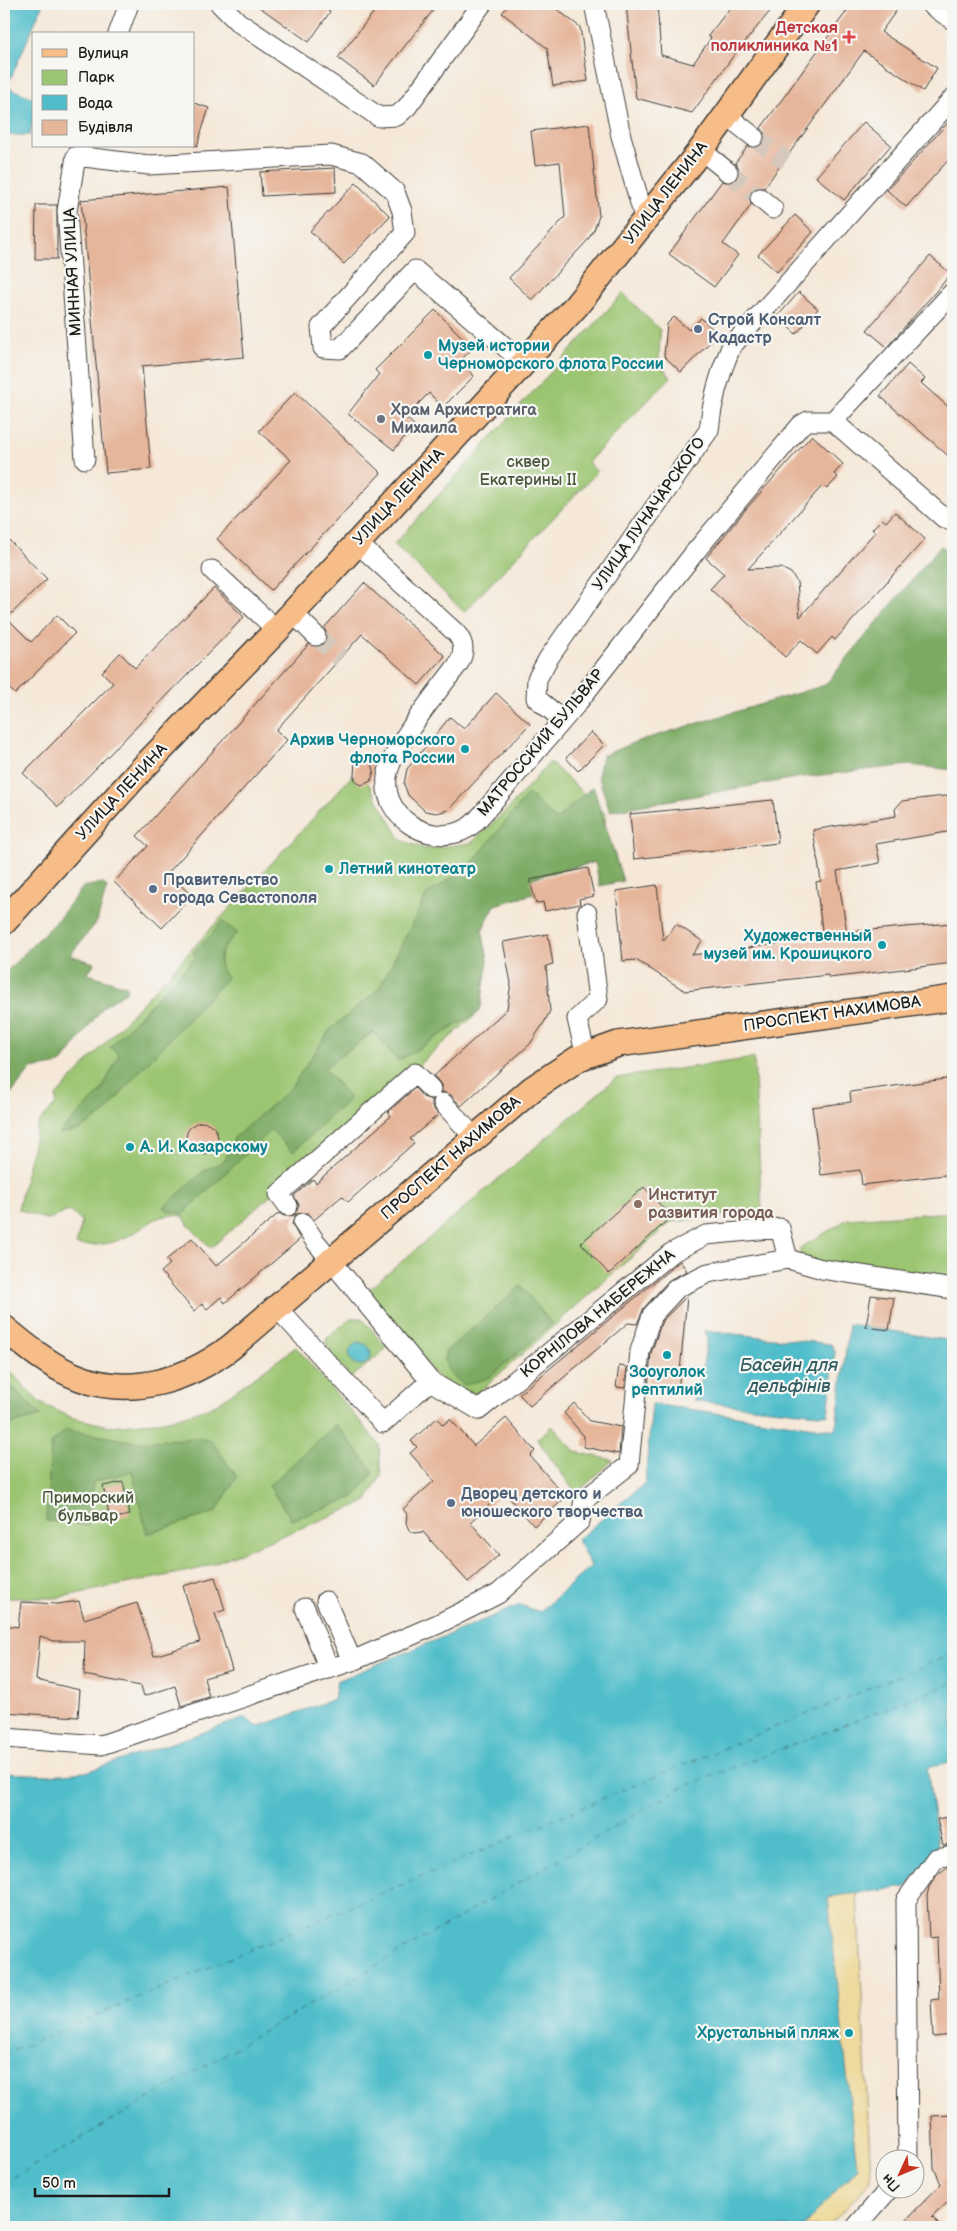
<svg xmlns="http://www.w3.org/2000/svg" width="957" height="2231" font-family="'Balsamiq Sans',sans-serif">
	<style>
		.green { fill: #9bc571; stroke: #5c7046 }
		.forest { fill: #7caa63; stroke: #4c6340 }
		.sand { fill: #eeda9e; stroke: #857b5d }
		.water { fill: #50bdca; stroke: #366c73 }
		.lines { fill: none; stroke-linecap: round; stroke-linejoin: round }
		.ferry { stroke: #315c62; stroke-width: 1; stroke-dasharray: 6 5; stroke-linecap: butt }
		.building { fill: #e6b69b }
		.minor-tunnel { stroke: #d4c9bc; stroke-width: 19; stroke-dasharray: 19 9; stroke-linecap: butt }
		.minor-casing { stroke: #3d3b38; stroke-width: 21 }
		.major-casing { stroke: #3d3b38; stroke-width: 28 }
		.minor { stroke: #fff; stroke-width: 19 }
		.major { stroke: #f7bd88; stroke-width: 25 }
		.health-dot { fill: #e0444e; stroke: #f6f6f2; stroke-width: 2 }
		.service-dot { fill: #5c6f8a; stroke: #f6f6f2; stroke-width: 2 }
		.culture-dot { fill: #0f9aa8; stroke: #f6f6f2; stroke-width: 2 }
		.worship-dot { fill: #6b7280; stroke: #f6f6f2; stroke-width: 2 }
		.education-dot { fill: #8d6e63; stroke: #f6f6f2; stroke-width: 2 }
		.labels { text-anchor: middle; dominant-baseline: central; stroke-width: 4.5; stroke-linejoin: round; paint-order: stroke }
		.health-label { font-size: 16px; font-weight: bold; fill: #be3a42; stroke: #f6f6f2; text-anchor: end }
		.street-label { font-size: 16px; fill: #1c1c1c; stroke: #f6f6f2 }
		.service-label { font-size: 16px; font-weight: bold; fill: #4e5e75; stroke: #f6f6f2; text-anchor: start }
		.culture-label { font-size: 16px; font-weight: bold; fill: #0d838f; stroke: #f6f6f2; text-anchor: start }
		.worship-label { font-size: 16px; font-weight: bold; fill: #5b616d; stroke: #f6f6f2; text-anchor: start }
		.park-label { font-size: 16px; fill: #48573a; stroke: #f6f6f2 }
		.education-label { font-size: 16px; font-weight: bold; fill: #785e54; stroke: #f6f6f2; text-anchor: start }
		.water-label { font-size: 18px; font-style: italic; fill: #315c62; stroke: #f6f6f2 }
	</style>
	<rect width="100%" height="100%" fill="#f6f6f2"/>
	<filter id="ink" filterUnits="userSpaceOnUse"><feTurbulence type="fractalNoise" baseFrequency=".02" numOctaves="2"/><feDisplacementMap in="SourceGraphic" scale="10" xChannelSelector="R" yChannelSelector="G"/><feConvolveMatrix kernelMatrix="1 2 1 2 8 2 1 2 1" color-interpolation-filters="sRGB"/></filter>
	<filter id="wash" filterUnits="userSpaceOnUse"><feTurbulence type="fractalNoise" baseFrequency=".0096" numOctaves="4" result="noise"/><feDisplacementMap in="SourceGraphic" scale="20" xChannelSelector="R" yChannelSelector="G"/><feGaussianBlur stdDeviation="1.12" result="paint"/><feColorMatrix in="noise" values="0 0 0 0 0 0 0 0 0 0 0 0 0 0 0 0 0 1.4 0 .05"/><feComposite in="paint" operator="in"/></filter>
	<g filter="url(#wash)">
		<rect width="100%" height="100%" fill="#f5e8d8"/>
		<!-- green -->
		<path class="green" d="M623,293L660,330L659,364L671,377L588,462L597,472L464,612L394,544Z
			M550,762L605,813L607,859L532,878L533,894L495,905L482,930L488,960L480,1011L211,1248L189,1226L183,1216C153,1212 151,1226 126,1237C110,1245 94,1246 76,1245L82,1221L69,1211L47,1220L18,1209L38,1123L56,1104V1096L352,776L368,783L401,840L425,849L471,843L508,809Z
			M754,1058L762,1211L671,1222L477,1394L442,1383L366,1292L616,1078Z
			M953,1212V1299L800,1273V1248L848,1219Z
			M351,1318H362L387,1348L351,1378L326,1348L327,1338Z
			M296,1347L379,1444L381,1476L366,1502L199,1569L56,1598H4V1365L40,1403L73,1418L109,1426L165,1421L214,1406Z
			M552,1426L576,1452L613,1460L576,1494L537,1439Z"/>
		<!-- forest -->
		<path class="forest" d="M940,546L953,551V770L909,765L796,778L610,811L598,776L602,756L635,742L825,685Z
			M593,786L623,881L600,886L595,862L532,878L533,894L495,905L482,930L488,960L480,1011L398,1061L373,1032L324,1068L350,1098L293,1152L271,1130L183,1214L168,1211L164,1207L205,1170L221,1163L227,1156L234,1138L290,1089L330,1030L379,989L427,894L469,867L528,794L556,820Z
			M102,883L107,887L97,922L70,955L94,963L88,974L126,986L127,991L103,1007L61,1064L31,1069L4,1103V974L60,917L83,887Z
			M222,921L237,933C222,947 213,959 227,978L136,1075L106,1112L79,1130L58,1134L100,1093L119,1055L110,1047L196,957L193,952L209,938Z
			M521,1286L552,1324L488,1378L465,1385C453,1379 441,1366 446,1351Z
			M4,1378L41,1416L4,1426Z
			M336,1424L374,1472L354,1497L292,1520L269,1486Z
			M66,1430L136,1442L196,1438L211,1440L237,1477L216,1512L147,1534L132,1471L93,1482L88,1525L46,1521L51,1444Z"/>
		<!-- sand -->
		<path class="sand" d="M857,1893L871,2180L828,2227H793L821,1896Z"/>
		<!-- water -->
		<path class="water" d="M4,4H43L7,87L34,98V115L30,135H4Z
			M849,1324L953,1341V1761L927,1768L938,1847L907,1887L828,1897L857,2168L803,2227H4V1773L49,1775L86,1772L245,1718L258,1727L334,1699L337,1681L520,1605L540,1612L591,1566L577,1540L645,1483L652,1404L836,1430Z
			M704,1331L831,1344L835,1351L828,1415L694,1401L695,1393H699L707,1338Z
			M349 1354a11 11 0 1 1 22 0a11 11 0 1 1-22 0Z"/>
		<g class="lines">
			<!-- ferry -->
			<path class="ferry" d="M4,2055L637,1784L953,1654
				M4,2183L683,1787L953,1683"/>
		</g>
		<g id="blocks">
			<!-- building -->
			<path class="building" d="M255,4H318L330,12L309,42Z
				M380,4H438L374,85L338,58Z
				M509,4H550L580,27L588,81L553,86L547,48L502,13Z
				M626,4H657L661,55L693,64L711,38L708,36L733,4H776L734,55L692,113L636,98Z
				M852,4H901L881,32L937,68L923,91L864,51L764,188L757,187L751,191L749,196L751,205L723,244L738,255L714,287L669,254L722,181L732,183L737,179L739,168L735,163L748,146L758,148L763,144L765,133L761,128Z
				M194,103L209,108L197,146L194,145Z
				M953,117V155L906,207L887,190Z
				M864,122L891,145L844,200L816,177Z
				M589,124L599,216L594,230L587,241L532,300L509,278L565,217L560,162L535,165L531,131Z
				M335,168L336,192L262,196L260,172Z
				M356,183L390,216L344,264L310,231Z
				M229,187L244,357L142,366L151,469L106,473L81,200Z
				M36,205H57V259H35Z
				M795,215L813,232L777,272L758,255Z
				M930,256L951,274L887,347L867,330Z
				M799,292L818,309L796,334L777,317Z
				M435,310L473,348L460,361L474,376L443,407L429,393L405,417L414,425L394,450L348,414L379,374L375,370Z
				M674,317L689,330L701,318L718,334L681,372L664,356L667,324Z
				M908,364L925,379L921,383L953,411V460L880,396Z
				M295,392L381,473L271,590L217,539L291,460L259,431Z
				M812,435L843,464L834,474L838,477L827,489L823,485L748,569L781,568L791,573L797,582L800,617L875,532L872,529L882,519L886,522L895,512L925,539L835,640L832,637L817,654L801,640L785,657L710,589L724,574L706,558L746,509Z
				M4,535L47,579L7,618L31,642L57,615L75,633L15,694L4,683Z
				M364,583L445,656L419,685L362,634L276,730L287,740L168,873L192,896L162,928L114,882L148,846L137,836L309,644L318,647L324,644L327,634L324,628Z
				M214,588L244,617L58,807L23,773L113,683L102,672L120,653L135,668Z
				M496,693L530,724L448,810L437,813L425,811L408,795L404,784L407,769L450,717L464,729Z
				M591,732L604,745L578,771L566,758Z
				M361,756H368L371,759L374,771L371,781L362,785L356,782L354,776L355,761Z
				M953,795V831L876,844L880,863L837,871L847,932L953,923V963L829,978L828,975L685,991L636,960L623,961L616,891L657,885L663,941L676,924L702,941L692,955L823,938L816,882L821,881L813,830L896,816L895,809L902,801Z
				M773,800L778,843L634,859L630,814Z
				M588,868L594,896L579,899L580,904L545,911L543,902L536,904L530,880Z
				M548,934L553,964L546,966L550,1011L545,1021L530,1044L461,1106L451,1095L442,1092V1086L434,1076L507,1009L511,983L503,942Z
				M953,1078V1174L862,1185L860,1170L821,1175L812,1107L851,1102L850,1092Z
				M415,1088L423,1097L432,1100V1106L438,1115L410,1139L414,1143L348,1202L342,1196L314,1220L308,1213L296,1214L292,1224L300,1239L225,1303L221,1297L207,1309L202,1304L194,1311L161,1272L170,1264L166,1260L192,1238L216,1266L279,1213L284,1216L294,1215L299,1205L294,1196L313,1179L316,1183L391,1116L388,1112Z
				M186 1138a16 16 0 1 1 32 0a16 16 0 1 1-32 0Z
				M644,1187L671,1217L609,1274L581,1243Z
				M680,1261L687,1271L669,1280L644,1308L637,1324L628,1323L530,1406L519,1394Z
				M871,1295L894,1298L889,1330L866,1327Z
				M687,1296L678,1393L648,1390L651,1353L662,1321Z
				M619,1366L627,1367L625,1388L616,1387Z
				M574,1403L590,1421L621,1427L619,1454L584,1447V1436L564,1413Z
				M437,1418L443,1425L450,1419L474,1446L506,1418L535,1451L530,1456L566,1497L534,1526L504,1492L470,1522L499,1555L468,1582L423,1532L414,1533L409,1530L406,1523L407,1514L403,1509L434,1481L410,1453L417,1447L411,1441Z
				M123,1482L130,1515L110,1519L103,1486Z
				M215,1577L225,1610L215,1613L232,1670L204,1678L209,1697L181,1706L175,1686L144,1696L141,1686L84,1675L85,1641H54L40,1636L36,1680L80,1690L78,1717L4,1712V1625L18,1627L21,1602L57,1604L79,1601L84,1619L137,1603L154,1656L200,1642L183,1586Z
				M953,1816V1844L943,1845L937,1819Z
				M953,1866V2035L933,2037L931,2000L939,1999L937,1937L929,1938L927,1896L929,1887L938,1874L946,1868Z
				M953,2115V2211L949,2201L932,2217L942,2227H899L941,2184L934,2168L932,2116Z"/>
		</g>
	</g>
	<g filter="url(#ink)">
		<use href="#blocks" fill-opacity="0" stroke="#3d3b38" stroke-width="1"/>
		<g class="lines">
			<!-- minor-tunnel -->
			<path class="minor-tunnel" d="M754,137L786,161
				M728,172L760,198
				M316,636L341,658"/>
			<!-- minor casing -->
			<g class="minor-casing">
				<path id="minor" d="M220,4L238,22L379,117L397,116L407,107L482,4
					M594,4L621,136L645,221
					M930,4L951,19
					M118,34L129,4
					M725,114L754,137
					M701,150L728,172
					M760,198L773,209
					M833,421L953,292
					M833,421L944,518L953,522
					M85,459L67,211L76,156L149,165L331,155L362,163L395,192L402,211L405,233L321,327L323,348L340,349L415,270L524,363
					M356,542L456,633C464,642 465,652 459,663C440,689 391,747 387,777C382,817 428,845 462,831C472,827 478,819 485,811L575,706L695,552L801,425L808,421H833
					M212,570L277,630
					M293,613L316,636
					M563,720L536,698L537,679L548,659L709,430C712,400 719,375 731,347L953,98
					M586,1056L577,1019L598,999L587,913
					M443,1103L474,1137
					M288,1206L279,1194L415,1073L431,1089
					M277,1308L383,1423L430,1381L315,1241L303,1223
					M430,1381L479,1410L671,1253L706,1235L780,1228L788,1259
					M326,1601L352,1661
					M305,1608L329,1669
					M4,1738L101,1745L352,1661L438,1624L498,1594L580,1521L584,1500L629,1465L640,1351L652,1315L677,1288L708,1273L788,1259L822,1269L953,1289
					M908,2158L906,1900L936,1858L953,1855
					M856,2227L890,2188"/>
			</g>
			<!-- major casing -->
			<g class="major-casing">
				<path id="major" d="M4,922L141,770L277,630L576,306L701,150L807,4
					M4,1328C27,1347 52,1368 80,1378C133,1398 189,1379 231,1347L532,1089L579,1058L618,1044L953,998"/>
			</g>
			<!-- minor -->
			<use href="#minor" class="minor"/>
			<!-- major -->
			<use href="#major" class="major"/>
		</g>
	</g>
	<!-- markers -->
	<path class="health-dot" d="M846.5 29.5h5v5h5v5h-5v5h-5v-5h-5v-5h5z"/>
	<g class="service-dot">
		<circle cx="698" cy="329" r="5"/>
		<circle cx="153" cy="889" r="5"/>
		<circle cx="451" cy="1503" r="5"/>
	</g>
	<g class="culture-dot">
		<circle cx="428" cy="355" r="5"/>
		<circle cx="465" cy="749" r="5"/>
		<circle cx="329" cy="869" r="5"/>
		<circle cx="882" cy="945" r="5"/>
		<circle cx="130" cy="1147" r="5"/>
		<circle cx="667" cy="1355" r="5"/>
		<circle cx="849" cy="2033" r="5"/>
	</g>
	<circle class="worship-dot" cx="381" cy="419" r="5"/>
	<circle class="education-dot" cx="638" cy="1204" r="5"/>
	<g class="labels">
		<!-- health labels -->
		<g class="health-label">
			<text x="838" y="28">Детская<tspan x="838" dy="18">поликлиника №1</tspan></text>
		</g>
		<!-- street labels -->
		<g class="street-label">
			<text transform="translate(666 193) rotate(-52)">УЛИЦА ЛЕНИНА</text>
			<text transform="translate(73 272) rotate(-93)">МИННАЯ УЛИЦА</text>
			<text transform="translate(399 497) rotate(-47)">УЛИЦА ЛЕНИНА</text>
			<text transform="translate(649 514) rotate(-55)">УЛИЦА ЛУНАЧАРСКОГО</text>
			<text transform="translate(541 743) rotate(-50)">МАТРОССКИЙ БУЛЬВАР</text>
			<text transform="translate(122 792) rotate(-47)">УЛИЦА ЛЕНИНА</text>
			<text transform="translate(832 1014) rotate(-8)">ПРОСПЕКТ НАХИМОВА</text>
			<text transform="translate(451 1158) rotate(-41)">ПРОСПЕКТ НАХИМОВА</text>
			<text transform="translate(598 1314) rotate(-39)">КОРНІЛОВА НАБЕРЕЖНА</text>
		</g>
		<!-- service labels -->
		<g class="service-label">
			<text x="708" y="320">Строй Консалт<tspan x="708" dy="18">Кадастр</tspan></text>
			<text x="163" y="880">Правительство<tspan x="163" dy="18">города Севастополя</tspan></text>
			<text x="461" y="1494">Дворец детского и<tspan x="461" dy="18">юношеского творчества</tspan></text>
		</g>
		<!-- culture labels -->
		<g class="culture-label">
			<text x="438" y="346">Музей истории<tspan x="438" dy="18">Черноморского флота России</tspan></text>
			<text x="455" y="740" text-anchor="end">Архив Черноморского<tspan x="455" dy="18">флота России</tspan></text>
			<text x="339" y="869">Летний кинотеатр</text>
			<text x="872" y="936" text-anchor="end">Художественный<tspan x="872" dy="18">музей им. Крошицкого</tspan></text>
			<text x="140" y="1147">А. И. Казарскому</text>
			<text x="667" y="1372" text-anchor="middle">Зооуголок<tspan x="667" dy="18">рептилий</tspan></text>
			<text x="839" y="2033" text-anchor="end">Хрустальный пляж</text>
		</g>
		<!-- worship labels -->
		<g class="worship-label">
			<text x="391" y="410">Храм Архистратига<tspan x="391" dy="18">Михаила</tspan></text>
		</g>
		<!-- park labels -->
		<g class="park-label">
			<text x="528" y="462">cквер<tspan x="528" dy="18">Екатерины II</tspan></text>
			<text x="88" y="1498">Приморский<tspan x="88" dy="18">бульвар</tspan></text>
		</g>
		<!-- education labels -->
		<g class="education-label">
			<text x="648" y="1195">Институт<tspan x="648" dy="18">развития города</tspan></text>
		</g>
		<!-- water labels -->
		<g class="water-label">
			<text x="789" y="1365">Басейн для<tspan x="789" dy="21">дельфiнiв</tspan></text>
		</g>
	</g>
	<!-- margin -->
	<rect width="957" height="2231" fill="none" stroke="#f6f6f2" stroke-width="20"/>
	<!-- legend -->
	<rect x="32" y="32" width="162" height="115" fill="#f6f6f2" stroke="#9f9f9c"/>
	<rect x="42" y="49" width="25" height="8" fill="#f7bd88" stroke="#9f9f9c"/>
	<text x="78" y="58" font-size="15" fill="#1c1c1c">Вулиця</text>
	<rect x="42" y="70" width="25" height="15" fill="#9bc571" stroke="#9f9f9c"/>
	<text x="78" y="82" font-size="15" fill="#1c1c1c">Парк</text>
	<rect x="42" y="95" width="25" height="15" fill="#50bdca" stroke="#9f9f9c"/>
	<text x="78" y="108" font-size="15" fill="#1c1c1c">Вода</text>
	<rect x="42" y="120" width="25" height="15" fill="#e6b69b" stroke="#9f9f9c"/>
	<text x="78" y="132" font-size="15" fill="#1c1c1c">Будівля</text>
	<!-- north arrow -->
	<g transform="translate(900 2174) rotate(226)"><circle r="24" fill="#f6f6f2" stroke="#9f9f9c"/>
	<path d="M0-4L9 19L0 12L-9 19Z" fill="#c8321e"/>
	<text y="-8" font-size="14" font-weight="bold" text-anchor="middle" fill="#1c1c1c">Пн</text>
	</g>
	<!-- scale -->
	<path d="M35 2188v8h134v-8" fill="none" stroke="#1c1c1c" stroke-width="2.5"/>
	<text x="42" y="2188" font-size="15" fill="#1c1c1c" stroke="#f6f6f2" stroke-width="4" paint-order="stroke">50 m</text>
</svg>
